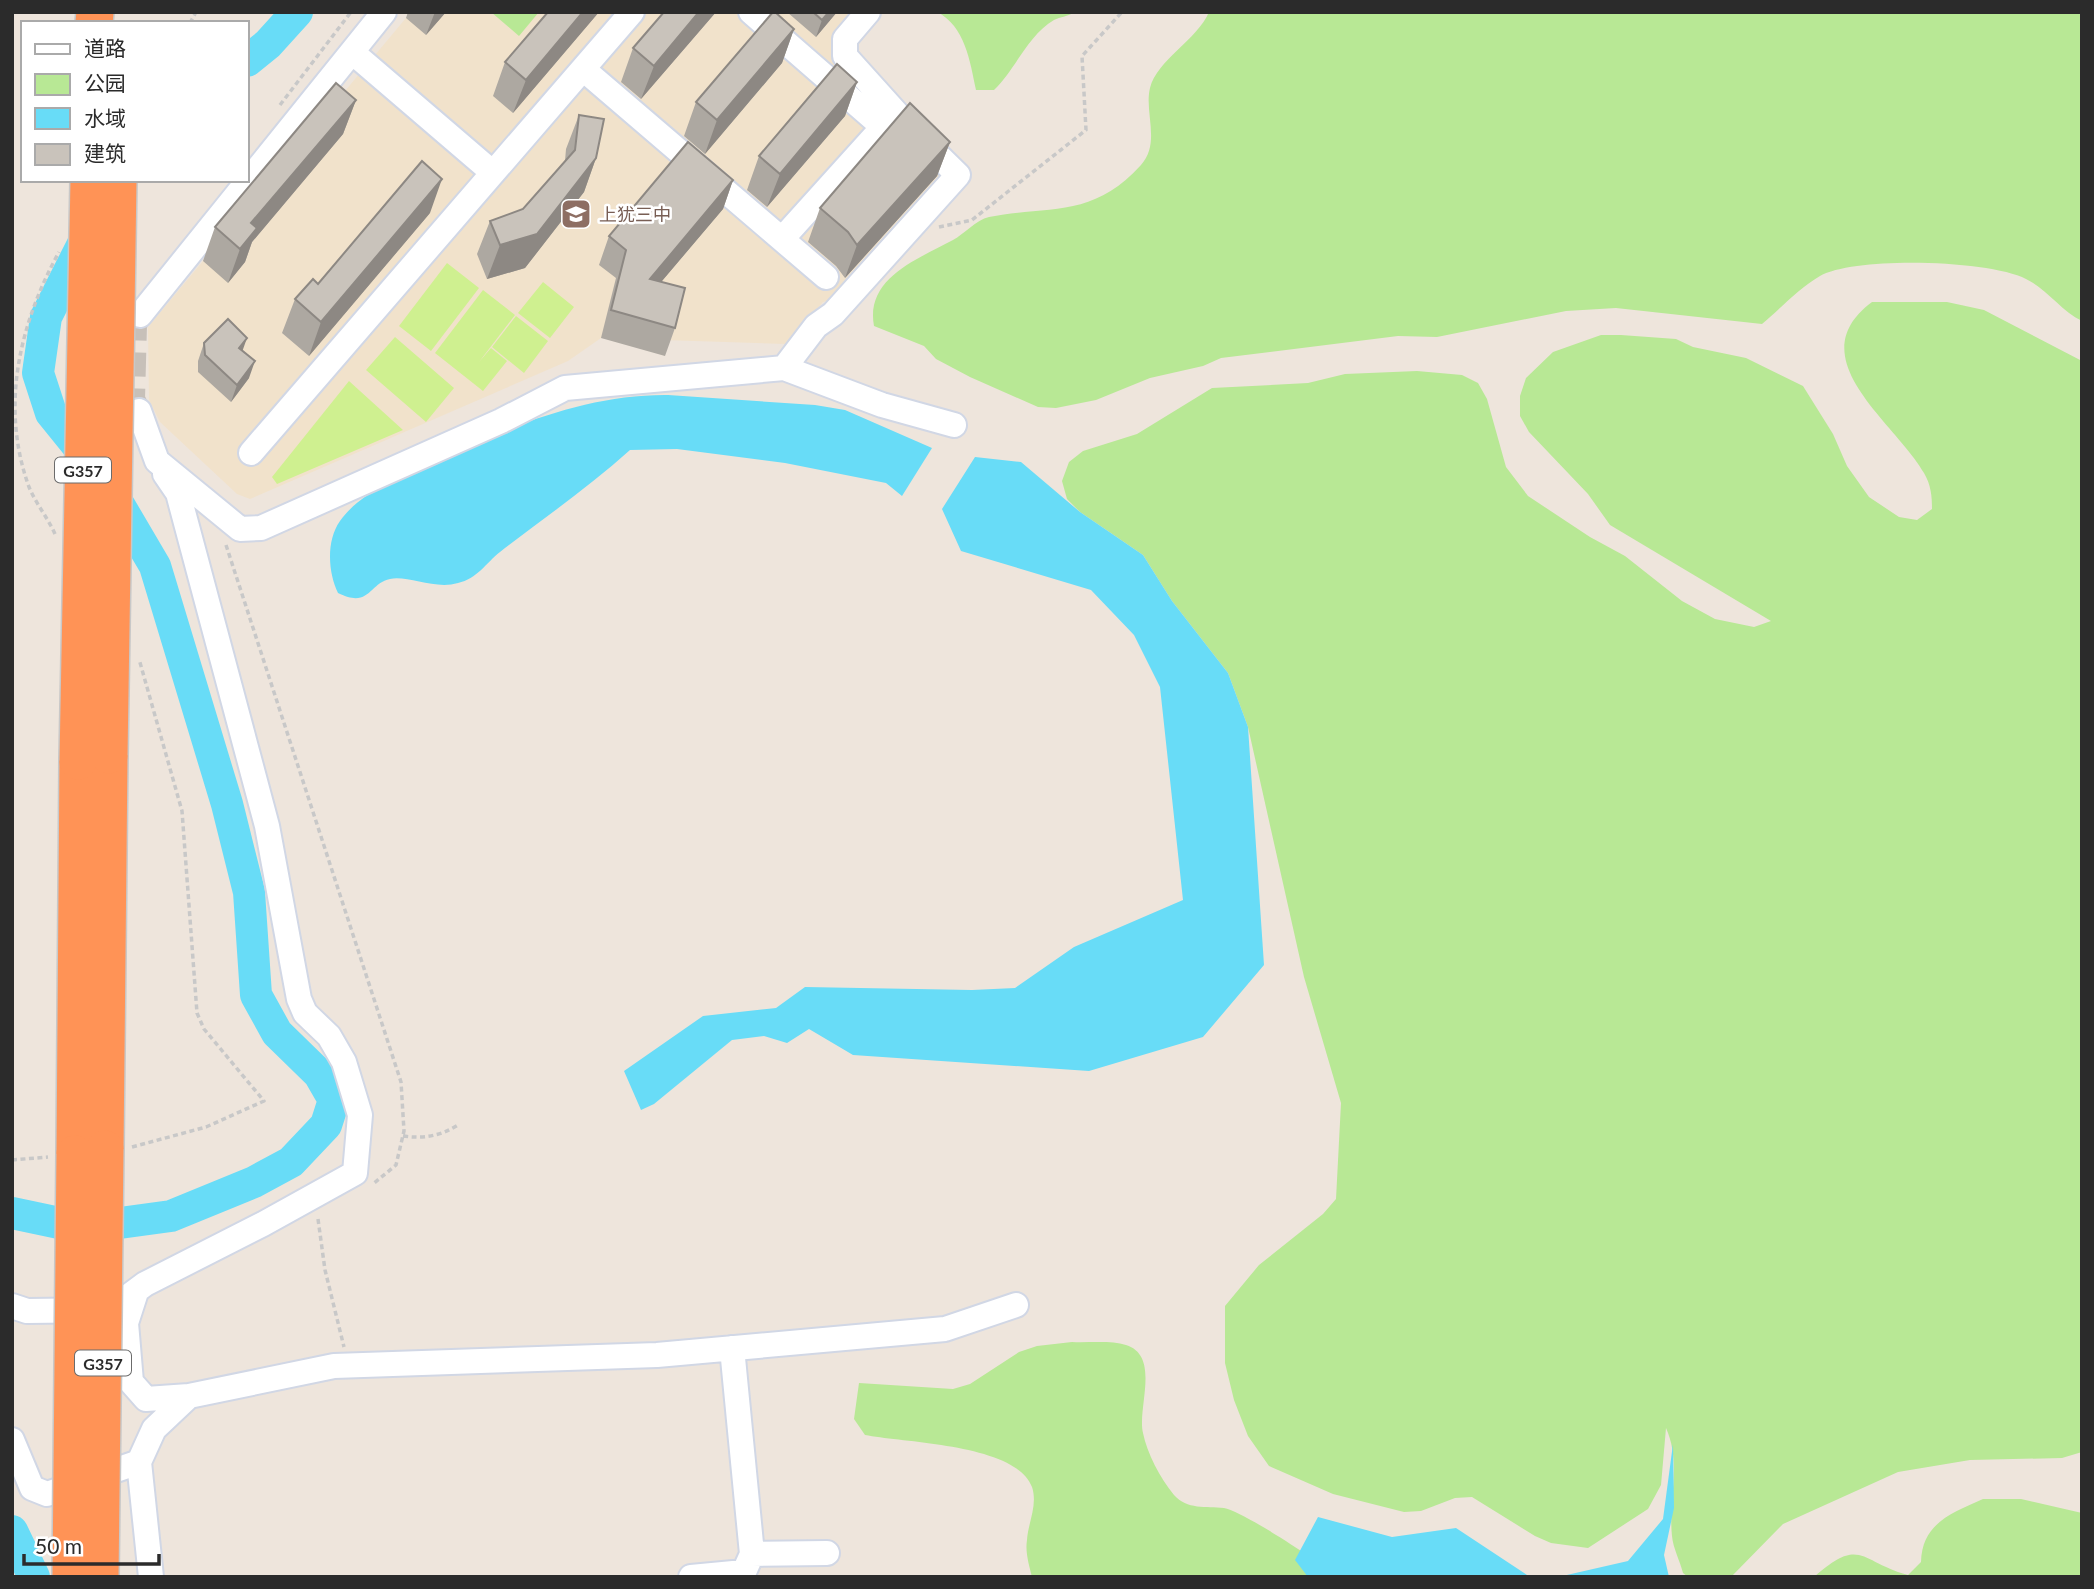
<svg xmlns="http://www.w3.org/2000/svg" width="2094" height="1589" font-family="Lato,'Noto Sans SC',sans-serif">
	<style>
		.education { fill: #f1e2cb }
		.green { fill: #b8e895 }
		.pitch { fill: #cff090 }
		.water { fill: #68dcf7 }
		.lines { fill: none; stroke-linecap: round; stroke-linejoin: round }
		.river { stroke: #68dcf7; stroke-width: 32 }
		.minor-tunnel { stroke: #c7c0b9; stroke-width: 24; stroke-dasharray: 24 12; stroke-linecap: butt }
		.minor-casing { stroke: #d1d7e5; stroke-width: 28 }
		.highway-casing { stroke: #c8c8c8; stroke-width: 40 }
		.path { stroke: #c8c8c8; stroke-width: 3.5; stroke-dasharray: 5 3.5; stroke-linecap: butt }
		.minor { stroke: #fff; stroke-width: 24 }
		.highway { stroke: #ff9356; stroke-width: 37 }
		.highway-bridge-casing { stroke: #c8c8c8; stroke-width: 40; stroke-linecap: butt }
		.highway-bridge { stroke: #ff9356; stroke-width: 37 }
		.wall { fill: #ada8a1 }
		.shaded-wall { fill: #8d8883 }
		.building { fill: #c9c3bb; stroke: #8d8883; stroke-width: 2 }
		.labels { text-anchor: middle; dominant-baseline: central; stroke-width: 5; stroke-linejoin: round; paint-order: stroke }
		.shield { fill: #fff; stroke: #6b6b6b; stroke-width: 2 }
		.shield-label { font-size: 16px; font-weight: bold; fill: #2b2b2b }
		.education-label { font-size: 18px; fill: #785e54; stroke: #fff; text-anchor: start }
	</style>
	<rect width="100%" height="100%" fill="#eee5dc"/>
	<!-- education -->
	<path class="education" d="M411,12H863L841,39L949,172L836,299L823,302L786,344L601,338L568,361L250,499L237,494L160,422L149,400L148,327Z"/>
	<!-- green -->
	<path class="green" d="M491,12H539L519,36Z
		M937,12H1075C1069,16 1060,17 1054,20C1028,35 1015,70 994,90H976C970,61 965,26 937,12Z
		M1209,12H2082V321C2061,311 2047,289 2026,279C1990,260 1855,256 1820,276C1799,288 1780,309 1762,324L1616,308L1566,311L1437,337L1398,336L1221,358L1203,366L1150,378L1096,400L1056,408L1038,407L970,377L936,359L924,346L874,326C865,278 918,259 953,240C964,234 976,220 989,217C1050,205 1092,219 1141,165C1161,143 1144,112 1150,88C1157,60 1197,40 1209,12Z
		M1872,302H1947L1984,310L2082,361V1452L2062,1458L1970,1460L1898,1472L1783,1524L1731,1577H1688L1683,1573C1680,1561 1673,1548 1672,1536C1668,1499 1682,1464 1666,1428L1661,1485L1648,1509L1588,1548L1551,1543L1535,1536L1472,1497L1455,1498L1421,1511L1404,1512L1333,1494L1269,1466L1248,1436L1234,1400L1225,1363V1306L1259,1265L1323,1214L1336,1199L1341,1103L1304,977L1248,727L1228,673L1172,601L1143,555L1080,512L1067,499L1062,481L1069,462L1083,451L1137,434L1212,388L1308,383L1345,374L1417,371L1462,375L1478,383L1487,399L1506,467L1528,496L1590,537L1625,556L1682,601L1715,619L1754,627L1771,621L1610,525L1588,494L1529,432L1520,416V396L1526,378L1553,352L1601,335H1621L1676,339L1693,347L1746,358L1803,386L1833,434L1847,466L1869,497L1899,517L1917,520L1932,509C1932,496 1931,485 1924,473C1895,422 1797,358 1872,302Z
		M1072,1342C1088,1343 1111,1340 1126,1345C1161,1356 1137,1408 1143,1433C1147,1453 1160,1478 1174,1495C1187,1510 1206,1506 1224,1508C1244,1512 1320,1562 1338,1577H1032C1029,1565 1025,1552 1027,1540C1028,1523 1038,1505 1032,1487C1016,1444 906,1443 865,1435L854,1419L859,1383L953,1389L970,1384L1019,1352L1037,1346Z
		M1983,1499H2021L2082,1513V1577H1814C1861,1535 1860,1562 1908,1575L1921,1562C1922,1523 1952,1513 1983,1499Z"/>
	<!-- pitch -->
	<path class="pitch" d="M447,263L479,288L431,351L399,326Z
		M543,282L574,307L550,338L518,313Z
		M483,290L515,315L479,362L491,348L507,361L483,391L435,353Z
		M516,316L548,341L524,373L492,347Z
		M395,337L454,388L426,422L366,370Z
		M349,381L403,430L277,484L272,477Z"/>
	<!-- water -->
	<path class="water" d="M668,395L815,405L845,410L932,448L902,496L886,483L785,463L677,449L630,450C589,487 544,518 500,552C486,563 477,579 458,583C435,590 407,575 390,579C369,583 370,609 338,593C328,572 326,541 340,521C360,493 394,481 424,466C499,431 582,394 668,395Z
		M975,457L1021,462L1080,512L1143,555L1172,601L1228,673L1248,727L1264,965L1203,1037L1089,1071L853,1055L809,1029L787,1043L764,1036L732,1040L654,1104L641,1110L624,1071L703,1016L776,1008L805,987L972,990L1015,988L1074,947L1183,900L1160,687L1134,635L1091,590L961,551L942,509Z
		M1673,1444L1674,1508L1664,1555L1669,1577H1558L1628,1561L1663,1519Z
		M1318,1517L1392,1537L1456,1528L1530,1577H1308L1295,1560Z"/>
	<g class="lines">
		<!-- river -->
		<path class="river" d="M247,61L268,44L297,12
			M12,1213L83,1228L171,1216L254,1182L291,1162L326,1125L334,1100L319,1074L277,1033L256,995L249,892L227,804L155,566L102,476L51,413L38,373L46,317L88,234
			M12,1531L34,1577"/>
		<!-- minor-tunnel -->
		<path class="minor-tunnel" d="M139,411L133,399L135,325L140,315"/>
		<!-- minor casing -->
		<g class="minor-casing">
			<path id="minor" d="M751,12L883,127L782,239
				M352,52L492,172
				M583,69L826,277
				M140,315L384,12
				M784,368L882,405L954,425
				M139,411L157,461L240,529L261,528L501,421L565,388L784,368L816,326L833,314L958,175L908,126L845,56V39L868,12
				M251,453L632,12
				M136,1292L126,1323L131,1382L146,1399L189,1396
				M12,1306L27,1311L110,1310L145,1284L263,1224L355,1173L360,1115L344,1062L329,1036L305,1013L299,999L267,826L178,493L165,474
				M732,1348L752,1554
				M12,1440L32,1488L47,1494L139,1462L154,1429L189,1396L334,1366L657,1355L945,1329L1016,1305
				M139,1462L151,1577
				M691,1577L744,1572L752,1554L827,1553"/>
		</g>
		<!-- highway casing -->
		<g class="highway-casing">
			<path id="highway" d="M94,23L95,12
				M105,1149L109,755
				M75,1154L78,761"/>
		</g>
		<!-- path -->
		<path class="path" d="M190,23L196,12
			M280,105L351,12
			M939,227L972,220L1086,130L1082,56L1122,12
			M55,534C48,518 36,504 29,487C0,407 19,325 59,252
			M226,545L401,1082L404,1131L396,1165L373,1184
			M403,1136C424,1139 440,1136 458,1125
			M132,1147L206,1127L264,1101L204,1029L197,1013L182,811L139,659
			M12,1160L48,1157
			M318,1219L325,1270L344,1347"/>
		<!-- minor -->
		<use href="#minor" class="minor"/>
		<!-- highway -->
		<use href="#highway" class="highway"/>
		<!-- highway-bridge casing -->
		<g class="highway-bridge-casing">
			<path id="highway-bridge" d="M109,755L118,180
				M78,761L89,180
				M71,1577L75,1154
				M100,1577L105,1149"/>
		</g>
		<!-- highway-bridge -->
		<use href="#highway-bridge" class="highway-bridge"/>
	</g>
	<!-- wall -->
	<path class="wall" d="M408,12H446L426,35L406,18Z
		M548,12H599L513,113L493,96L505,62Z
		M664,12H716L641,99L621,82L633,48Z
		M787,12H837L816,37Z
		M794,29L782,63L705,154L684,136L696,102Z
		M857,82L845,116L767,207L747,190L759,156Z
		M356,100L343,134L252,242L245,262L228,283L203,261L215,227Z
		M579,115L596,158L584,192L525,268L487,279L477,254L490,221L523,209L565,161L566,149Z
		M950,142L937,176L845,278L836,266L808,242L820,208Z
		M733,180L723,209L661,282L675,328L665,356L601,338L616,278L599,265L609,236Z
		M430,213L309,356L282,333L295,299Z
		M204,343L242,351L249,378L231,402L198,372V361Z"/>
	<!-- shaded-wall -->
	<path class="shaded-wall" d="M435,12H446L426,35Z
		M583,12H599L513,113L526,80Z
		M699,12H716L641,99L654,66Z
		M829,12H837L816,37L822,20Z
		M794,29L782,63L705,154L717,120Z
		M857,82L845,116L767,207L780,174Z
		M356,100L343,134L252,242L245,262L228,283L240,249L251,223Z
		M950,142L937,176L845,278L857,245Z
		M596,158L584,192L525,268L487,279L500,245Z
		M442,179L430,213L309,356L321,322Z
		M733,180L723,209L640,307L650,279Z
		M247,338L241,355L239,348Z
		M255,361L249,378L231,402L237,385Z"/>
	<!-- building -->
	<path class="building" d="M548,12H583L526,80L505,62Z
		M664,12H699L654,66L633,48Z
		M773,12H775L794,29L717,120L696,102Z
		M813,12H829L822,20Z
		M837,64L857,82L780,174L759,156Z
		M336,83L356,100L251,223L257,228L240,249L215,227Z
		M910,103L950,142L857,245L848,232L820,208Z
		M579,115L604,119L596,158L537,234L500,245L490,221L523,209L575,150Z
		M688,142L733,180L650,279L685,288L675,328L611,310L626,250L609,236Z
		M422,161L442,179L321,322L295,299L313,279L318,284Z
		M228,319L247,338L239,348L255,361L237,385L205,355L204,343Z"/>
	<!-- icons -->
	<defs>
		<g id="school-square" transform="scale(1.575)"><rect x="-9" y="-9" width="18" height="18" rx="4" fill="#8d6e63" stroke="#fff"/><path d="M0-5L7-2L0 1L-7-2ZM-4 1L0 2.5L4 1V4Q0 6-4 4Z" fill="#fff"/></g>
	</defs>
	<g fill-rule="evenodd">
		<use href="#school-square" x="576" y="214"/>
	</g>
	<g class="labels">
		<!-- shield labels -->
		<g class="shield">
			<rect x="55" y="457.5" width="56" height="25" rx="5"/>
			<rect x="75" y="1350.5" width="56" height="25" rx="5"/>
		</g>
		<g class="shield-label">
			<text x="83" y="470">G357</text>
			<text x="103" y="1363">G357</text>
		</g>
		<!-- education labels -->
		<g class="education-label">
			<text x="599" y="214">上犹三中</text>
		</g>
	</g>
	<!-- border -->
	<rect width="2094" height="1589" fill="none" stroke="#2b2b2b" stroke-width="28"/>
	<!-- legend -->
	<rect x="21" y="21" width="228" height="161" fill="#ffffff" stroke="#aaaaaa" stroke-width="2"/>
	<rect x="35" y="44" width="35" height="10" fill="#ffffff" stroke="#aaaaaa" stroke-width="2"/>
	<text x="84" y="56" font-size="21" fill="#2b2b2b">道路</text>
	<rect x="35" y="74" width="35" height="21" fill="#b8e895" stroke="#aaaaaa" stroke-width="2"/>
	<text x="84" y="91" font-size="21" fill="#2b2b2b">公园</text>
	<rect x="35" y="108" width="35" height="21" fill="#68dcf7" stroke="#aaaaaa" stroke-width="2"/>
	<text x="84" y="126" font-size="21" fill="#2b2b2b">水域</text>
	<rect x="35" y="144" width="35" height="21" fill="#c9c3bb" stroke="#aaaaaa" stroke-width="2"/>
	<text x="84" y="161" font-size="21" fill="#2b2b2b">建筑</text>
	<!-- scale -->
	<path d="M24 1554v10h135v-10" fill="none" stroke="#2b2b2b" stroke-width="3.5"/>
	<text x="35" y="1554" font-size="21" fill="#2b2b2b" stroke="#ffffff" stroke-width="5" paint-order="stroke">50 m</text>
</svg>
